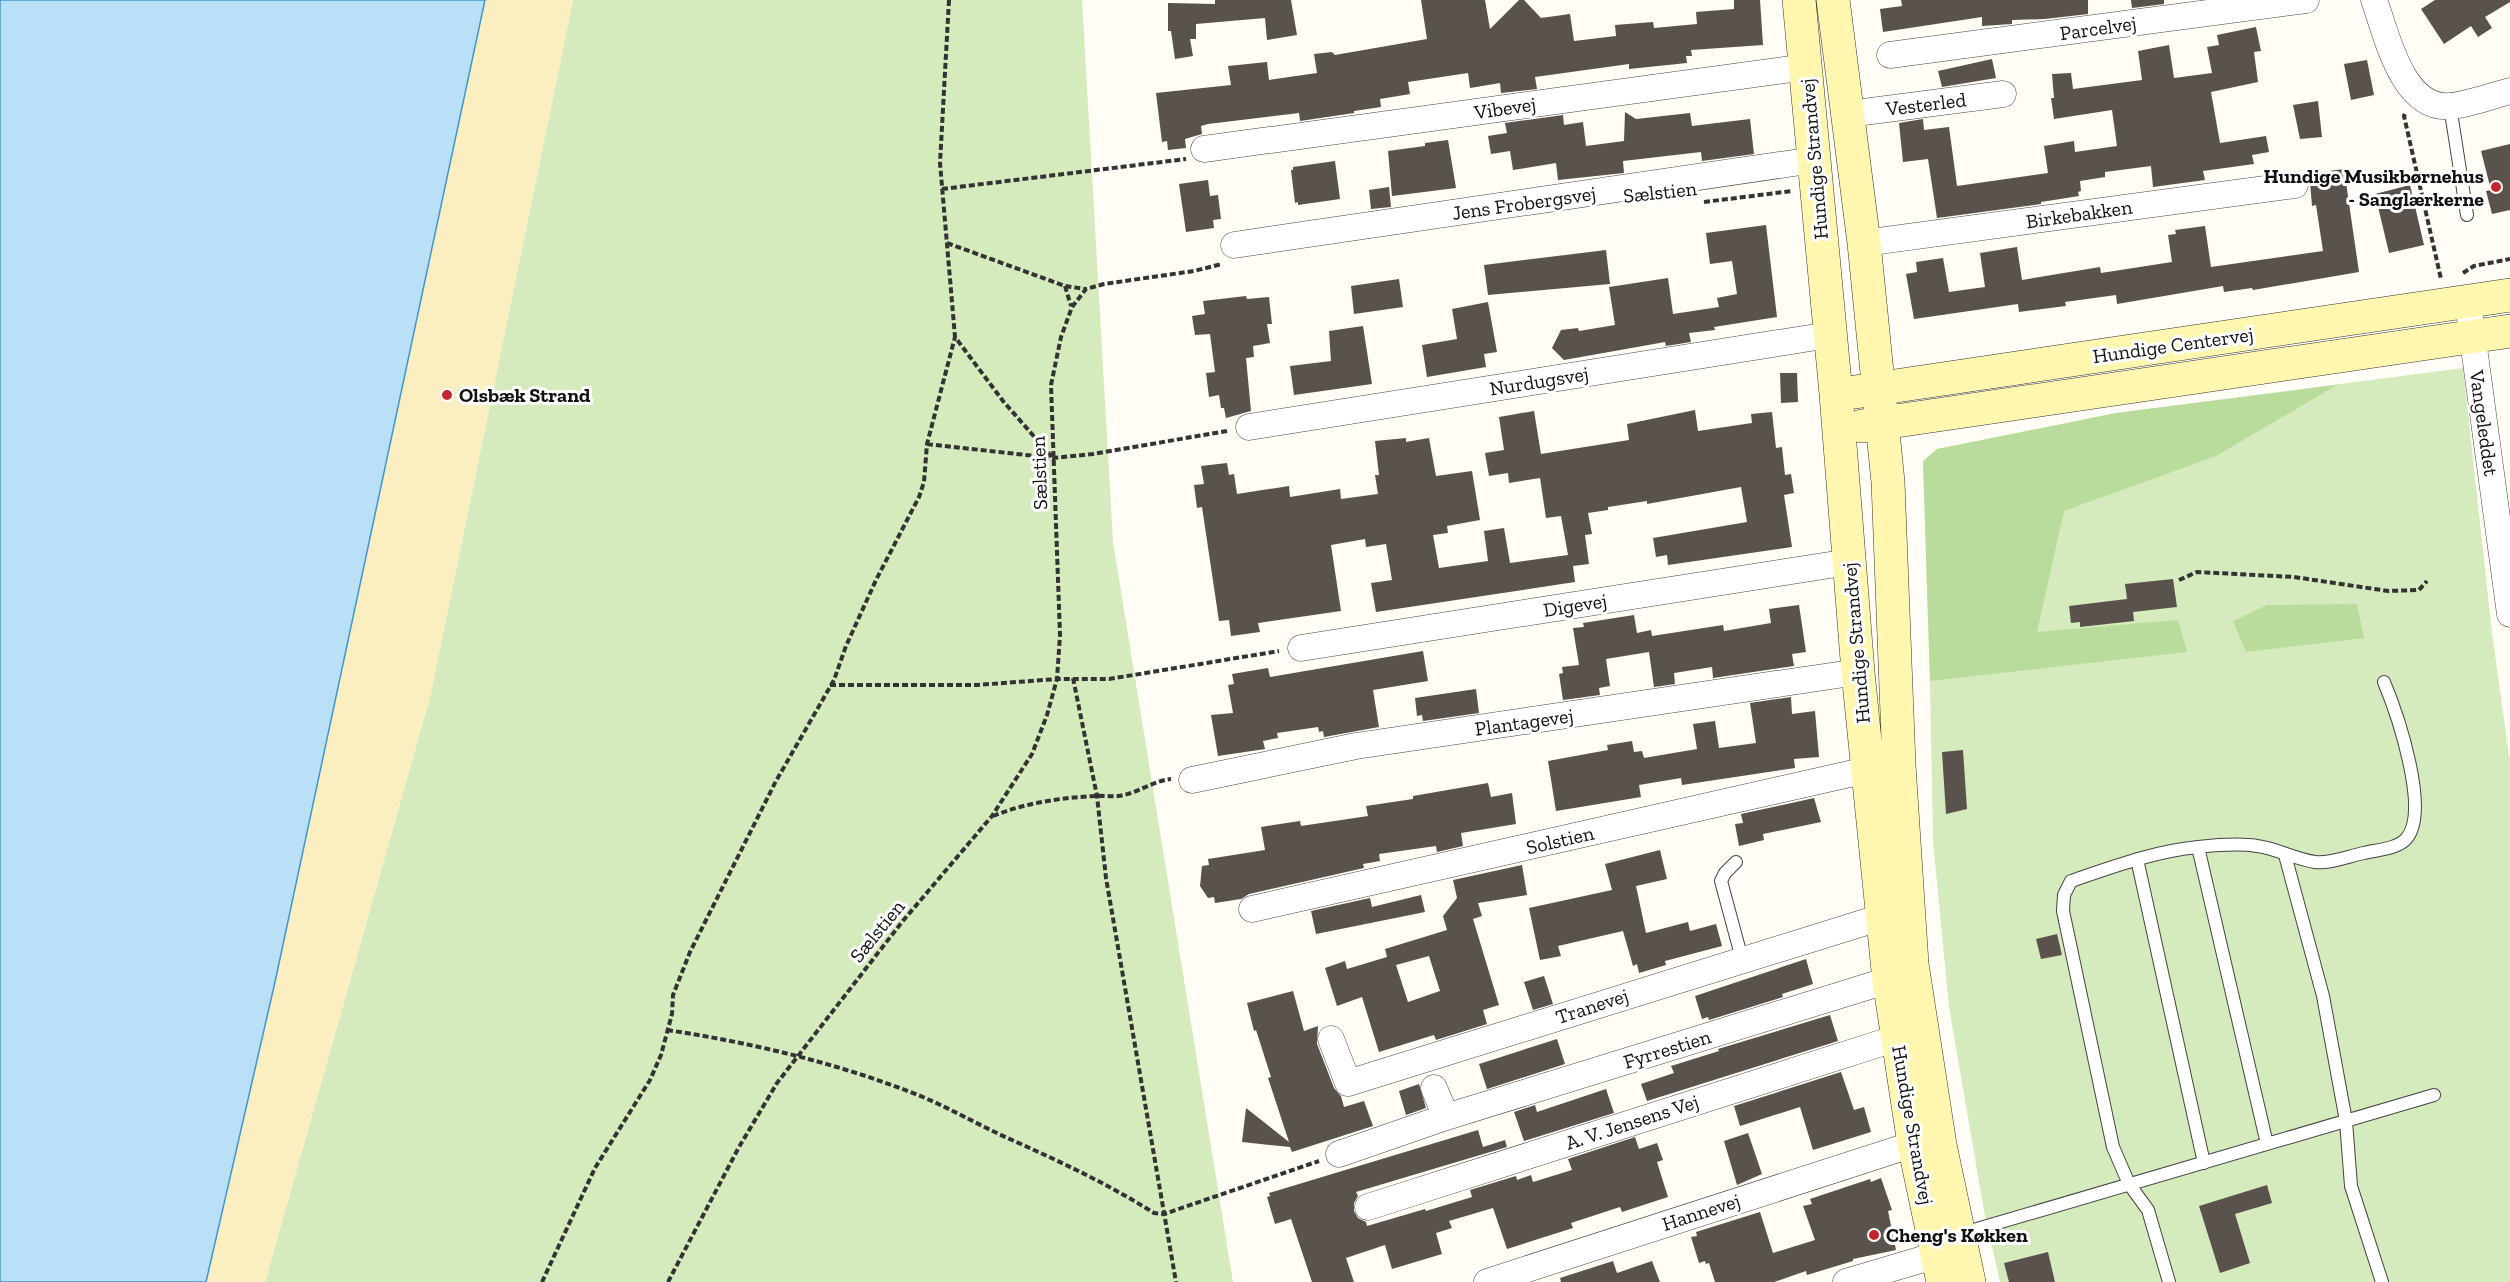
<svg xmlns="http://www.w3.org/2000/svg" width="2510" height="1282" font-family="'Zilla Slab',serif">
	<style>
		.green { fill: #d5ebbd }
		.forest { fill: #b9dc9c }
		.sand { fill: #fbeec1 }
		.water { fill: #b9e0f7; stroke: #3f96cf; stroke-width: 1.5 }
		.building { fill: #5a524d; fill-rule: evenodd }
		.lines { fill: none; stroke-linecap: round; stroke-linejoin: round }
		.lane-casing { stroke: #444; stroke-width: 14 }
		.street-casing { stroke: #444; stroke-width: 27 }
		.secondary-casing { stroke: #333; stroke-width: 34 }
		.path { stroke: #333; stroke-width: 4; stroke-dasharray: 6 3; stroke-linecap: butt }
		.lane { stroke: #fff; stroke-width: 12 }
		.street { stroke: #fff; stroke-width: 26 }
		.secondary { stroke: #fff6b0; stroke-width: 33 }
		.poi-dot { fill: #c4262e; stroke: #fff; stroke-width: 2 }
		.labels { text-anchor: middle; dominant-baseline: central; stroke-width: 6; stroke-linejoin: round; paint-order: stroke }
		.street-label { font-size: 20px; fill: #111; stroke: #fff }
		.poi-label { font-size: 20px; font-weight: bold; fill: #111; stroke: #fff; text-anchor: start }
	</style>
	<rect width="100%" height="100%" fill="#fffdf5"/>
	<!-- green -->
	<path class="green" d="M573,0H1082L1113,542L1233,1282H265L430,697Z
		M2463,368L2492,633L2510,762V1282H2000L1984,1211L1949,1007L1933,841L1930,681L1923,461L1937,449L2116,413Z"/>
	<!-- forest -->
	<path class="forest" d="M2337,385L2216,456L2064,511L2037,632L2178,620L2187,652L1930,681L1923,461L1937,449L2116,413Z
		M2357,604L2364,638L2246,652L2233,621L2267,605Z"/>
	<!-- sand -->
	<path class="sand" d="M485,0H573L430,697L265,1282H206L275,982Z"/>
	<!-- water -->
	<path class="water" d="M0,0H485L275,982L206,1282H0Z"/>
	<!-- building -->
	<path class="building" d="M1215,0H1291L1297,35L1267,40L1265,18L1196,24V39H1190L1193,56L1175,59L1171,31H1168V3L1215,4Z
		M1421,0H1485L1490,29L1519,0H1524L1541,18L1570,14L1574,41L1616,36L1615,25L1653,22L1654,28L1697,24L1696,12L1734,9V0H1760L1763,45L1691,50L1692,56H1686L1687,63L1629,69V64L1535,77L1537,89L1501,93L1500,83L1470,88L1468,73L1408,82L1410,94L1380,99L1381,107L1354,111V113L1300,121L1299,113L1208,124L1201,126L1202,134L1185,139L1186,148L1168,150L1167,141L1162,142L1156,93L1231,85L1228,66L1267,62L1269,80L1317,73L1314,54L1332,52L1335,55L1427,39Z
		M1901,0H2088V14L2045,19L2012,20V24L1982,26V17L1883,32L1880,9L1902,6Z
		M2131,0H2164V4L2132,8Z
		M2435,0H2510V2L2485,17L2492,28L2478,37L2471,26L2444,44L2421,9Z
		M2256,27L2261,51L2254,52L2258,82L2211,92L2220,143L2266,136L2269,152L2252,155L2254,164L2203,171L2205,180L2153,187L2151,166L2105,172V177L2080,181L2081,191L2078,192L2079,196L2041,202V204L1937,218L1928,159L1903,162L1899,123L1923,119L1924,130L1949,127L1957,186L2048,173L2044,146L2074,141L2075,152L2117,146L2112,110L2054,119L2051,98H2054L2052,74L2071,73L2073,89L2142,80L2138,51L2169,45L2174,78L2212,73L2207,47L2219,45L2217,35Z
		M1992,59L1996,78L1942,87L1938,71Z
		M2367,60L2374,95L2351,100L2344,64Z
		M2318,101L2322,137L2300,139L2293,105Z
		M1625,112L1636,119L1690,113L1692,126L1750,119L1754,154L1702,161L1701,152L1623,161L1624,173L1558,180L1556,163L1513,170L1510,151L1491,154L1488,136L1507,133L1505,123L1563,115L1564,125L1583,122L1586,146L1624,141Z
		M1448,140L1456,188L1392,196L1388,151L1425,146V143Z
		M2510,144V210L2492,214L2486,191L2491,190L2481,151Z
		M1335,161L1340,199L1298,205V202L1295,203L1291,170H1293V167Z
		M2344,169L2359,272L2253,290L2252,288L2224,292L2223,286L2117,304L2116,295L2065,302L2066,306L2019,312L2018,304L1914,319L1906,274L1917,272L1916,262L1943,258L1949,292L1985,287L1980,253L2017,247L2022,280L2100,267L2101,273L2172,262L2168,235L2176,234L2175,230L2205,226L2211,267L2323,251L2316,205L2312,206L2310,182L2306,174Z
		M1208,180L1210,196L1218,195L1221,219L1213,220L1214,228L1186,232L1179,184Z
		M2410,185L2424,245L2389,253L2375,194Z
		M1389,187L1391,207L1371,209L1369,190Z
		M1766,225L1777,317L1714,327L1715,330L1689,333L1691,342L1666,346L1665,342L1564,360L1552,348L1561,330L1578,328L1579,331L1615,325L1609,287L1668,278L1673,314L1719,307L1717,298L1737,294L1732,261L1710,264L1706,233Z
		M1606,250L1610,284L1488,295L1484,265Z
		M1399,279L1403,307L1354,314L1351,286Z
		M1246,296L1247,299L1269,297L1272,324H1267L1270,343L1253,346L1254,357L1246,358L1251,411L1226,418L1224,408H1221L1219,395L1209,397L1206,373L1215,372L1210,334L1195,335L1192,316L1205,314L1203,301Z
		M1488,302L1497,352L1484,354L1486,367L1427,377L1422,345L1457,339L1452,309Z
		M1363,326L1372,384L1294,395L1290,366L1331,361L1329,331Z
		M1780,373H1797L1798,402L1781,403Z
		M1695,410L1698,431L1752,423L1751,414L1772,412L1776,448L1782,447L1785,475L1791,474L1794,493L1784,495L1792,547L1668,565L1667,555L1656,557L1653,538L1747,522L1741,487L1647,504V501L1608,507V510L1588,513L1592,534L1585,535L1589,564L1573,566L1575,582L1376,612L1371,583L1392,580L1386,544L1366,547L1365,539L1331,545L1341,611L1258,623L1260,632L1231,636L1229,620L1219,621L1202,507L1197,508L1194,485L1204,484L1201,466L1227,463L1229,475L1234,474L1237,494L1289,486L1290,497L1340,489L1341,499L1378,494L1375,475H1379L1375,441L1406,438V442L1429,438L1436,476L1472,471L1480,520L1447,526L1448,533L1433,535L1439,568L1488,561L1484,531L1504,528L1510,563L1568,555L1561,516L1546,518L1540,478L1509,483L1508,473L1489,476L1485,453L1504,450L1499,417L1534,411L1541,454L1629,440L1627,424Z
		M2173,579L2177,607L2133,612L2134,621L2080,627V622L2071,623L2069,606L2127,599L2125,584Z
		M1799,605L1806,652L1792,654L1794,666L1713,678L1712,667L1674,673L1675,684L1654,687L1649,652L1606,659L1610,686L1599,688L1600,695L1563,700L1559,674L1563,673L1562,667L1579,665L1573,628L1584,627L1583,623L1634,615L1637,633L1651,630L1652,636L1723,625L1724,631L1771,623L1769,609Z
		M1423,651L1428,681L1373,690L1379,727L1324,737L1323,731L1319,732L1318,727L1277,733L1278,738L1263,741L1265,749L1218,756L1211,715L1233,713L1228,685L1234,684L1232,674L1268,668L1270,677Z
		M1476,689L1479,713L1423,721L1422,715L1417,716L1415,698Z
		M1791,697L1792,714L1815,711L1819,757L1794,759L1795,768L1682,785L1681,778L1639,785L1641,797L1556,811L1548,761L1608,750L1607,745L1632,741L1634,752L1642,751L1644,758L1697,749L1693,724L1715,721L1719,748L1756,743L1750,703Z
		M1963,750L1967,809L1946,814L1942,752Z
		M1488,783L1491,797L1512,793L1516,824L1461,833L1463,846L1437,852L1436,846L1379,854L1380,861L1363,864L1364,868L1249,894L1241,899L1215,903L1214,897L1208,898L1200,886L1202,866L1209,865L1208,859L1265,850L1261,827L1300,821L1301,826L1368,816L1366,806L1413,799V796Z
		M1814,798L1821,822L1763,834L1764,840L1739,846L1735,824L1743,823L1741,814Z
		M1660,850L1667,879L1636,886L1646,933L1688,922L1690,931L1716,924L1722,946L1665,961L1666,965L1639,973L1637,964L1633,966L1623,931L1558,946L1561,956L1540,960L1529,908L1612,890L1605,864Z
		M1522,865L1527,895L1478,903L1482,916L1473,919L1499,1005L1483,1010L1487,1024L1436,1040L1434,1035L1379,1052L1362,997L1337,1006L1325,968L1345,961L1347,969L1387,957L1385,949L1447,930L1443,916L1457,898L1453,880ZM1429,956L1440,991L1408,1002L1396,965Z
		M1421,895L1425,912L1316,934L1311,911L1370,898L1372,907Z
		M2057,934L2062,955L2041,959L2036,939Z
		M1806,959L1813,984L1782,994L1783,997L1709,1020L1708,1017L1702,1019L1695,996Z
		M1544,976L1553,1004L1533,1010L1524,982Z
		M1293,991L1304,1031L1318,1026L1317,1044L1334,1088L1341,1096L1344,1107L1364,1101L1373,1126L1292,1152L1290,1147L1242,1142L1246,1108L1289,1142L1268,1078L1271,1077L1256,1030L1254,1031L1247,1003Z
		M1830,1015L1838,1041L1647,1101L1641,1084L1674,1073L1671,1066L1719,1051L1718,1049Z
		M1557,1039L1565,1064L1487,1089L1479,1064Z
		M1841,1072L1854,1110L1864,1107L1871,1132L1813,1150L1800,1107L1740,1126L1734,1106Z
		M1419,1084L1426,1108L1406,1115L1399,1091Z
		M1606,1089L1614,1113L1524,1141L1514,1112L1535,1105L1537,1112Z
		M1478,1130L1483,1147L1505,1140L1507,1147L1356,1192L1358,1196L1354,1203V1211L1358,1218L1366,1222L1367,1226L1425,1209L1426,1211L1472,1197L1470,1190L1516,1176L1517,1180L1531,1175L1533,1182L1572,1170L1568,1159L1635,1137L1639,1149L1657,1143L1663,1160L1657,1162L1668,1197L1622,1212L1620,1207L1571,1223L1573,1228L1507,1249L1493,1208L1449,1221L1452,1228L1436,1233L1442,1254L1392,1269L1385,1245L1346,1258L1354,1282H1312L1291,1219L1275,1224L1267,1197L1270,1196L1269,1193Z
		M1748,1133L1762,1174L1737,1185L1724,1141Z
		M1881,1178L1892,1210L1888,1211L1896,1250L1853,1259V1261L1807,1275L1806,1271L1774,1282H1715L1709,1263L1706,1264L1705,1261L1699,1263L1691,1237L1697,1236L1696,1232L1760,1212L1773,1253L1815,1240L1803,1206L1812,1204L1810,1199L1870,1179L1871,1182Z
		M2267,1185L2272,1203L2235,1214L2250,1263L2220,1273L2199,1206Z
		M2048,1252L2055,1282H2009L2004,1263Z
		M1613,1261L1617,1273L1652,1261L1660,1282H1561L1560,1278Z"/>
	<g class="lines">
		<!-- lane casing -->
		<g class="lane-casing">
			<path id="lane" d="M2450,106L2467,215
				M2198,847L2267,1144
				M2285,855L2323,996L2346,1121L2351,1186L2382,1282
				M2137,859L2204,1163
				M1736,862L1725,873L1721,881L1742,959
				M1960,1234L2434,1095
				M2169,1282L2148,1210L2129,1184L2113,1147L2063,911L2064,895L2071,881C2112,867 2155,851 2198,847C2216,845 2239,843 2257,846C2275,848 2295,859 2315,862C2329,864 2349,856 2364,853C2376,850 2397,849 2406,839C2431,812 2397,713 2384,682"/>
		</g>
		<!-- street casing -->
		<g class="street-casing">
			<path id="street" d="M2374,0C2387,35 2402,111 2451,106C2470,104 2491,96 2510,91
				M1890,55L2306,0
				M1848,114L2003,94
				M1204,149L1806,67
				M1864,243L2295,185
				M1234,245L1814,160
				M2468,303L2510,614
				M1249,427L1829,335
				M1301,648L1849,562
				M1192,780L1356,746L1858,672
				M1252,909L1867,770
				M1331,1039L1348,1083L1882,917
				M1434,1088L1446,1117
				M1339,1154L1446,1117L1889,980
				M1368,1207L1897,1038
				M1487,1282L1914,1144
				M1846,1282L1937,1255"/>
		</g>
		<!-- secondary casing -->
		<g class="secondary-casing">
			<path id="secondary" d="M1799,0L1836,394L1858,672L1889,980L1914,1144L1943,1282
				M1833,0L1864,243L1888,482L1899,765L1912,964L1940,1145L1969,1282
				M1855,392L2510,295
				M1862,426L2510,331"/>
		</g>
		<!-- path -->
		<path class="path" d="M949,0L940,163L955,337L1003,401L1052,457
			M2405,114L2404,116L2441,279
			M942,189L1186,159
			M1704,202L1792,191
			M947,243L1065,286L1085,289
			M2463,273L2474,266L2510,259
			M1065,286L1071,306
			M927,444L1053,458L1093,454L1227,431
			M2179,580L2197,572L2294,577L2388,591L2419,590L2427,581
			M1073,678L1097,796L1106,878L1176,1282
			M830,685H977L1057,679H1109L1279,651
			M993,816C1025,803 1059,798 1094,796C1102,795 1110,797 1118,796C1137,794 1152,781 1171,779
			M667,1030C753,1043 837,1063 918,1095C950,1108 980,1126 1012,1140C1061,1162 1108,1184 1154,1213L1164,1214L1319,1161
			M542,1282L595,1168L650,1080L661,1055L672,1014L673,995L690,952L776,781L834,680L846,646L876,580L919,497L924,482L927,444L955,337
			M668,1282L739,1147L777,1083L902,922L992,816L1032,754L1047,715L1057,679L1060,635L1051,385L1061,337L1072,307L1086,289L1104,284L1194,271L1222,264"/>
		<!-- lane -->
		<use href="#lane" class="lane"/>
		<!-- street -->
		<use href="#street" class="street"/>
		<!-- secondary -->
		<use href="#secondary" class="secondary"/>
	</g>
	<!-- markers -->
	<g class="poi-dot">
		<circle cx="2496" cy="187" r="6"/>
		<circle cx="447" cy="395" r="6"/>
		<circle cx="1874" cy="1235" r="6"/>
	</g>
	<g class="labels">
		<!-- street labels -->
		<g class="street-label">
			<text transform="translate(2098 28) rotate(-8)">Parcelvej</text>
			<text transform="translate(1926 104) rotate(-7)">Vesterled</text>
			<text transform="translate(1505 108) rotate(-8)">Vibevej</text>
			<text transform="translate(1814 159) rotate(-95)">Hundige Strandvej</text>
			<text transform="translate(1660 192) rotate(-6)">Sælstien</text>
			<text transform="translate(1524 203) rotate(-8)">Jens Frobergsvej</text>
			<text transform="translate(2079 214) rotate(-8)">Birkebakken</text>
			<text transform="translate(2173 345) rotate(-8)">Hundige Centervej</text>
			<text transform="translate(1539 381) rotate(-9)">Nurdugsvej</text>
			<text transform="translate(2484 423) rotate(82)">Vangeleddet</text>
			<text transform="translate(1039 473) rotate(-92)">Sælstien</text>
			<text transform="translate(1575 605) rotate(-9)">Digevej</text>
			<text transform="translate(1856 643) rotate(-95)">Hundige Strandvej</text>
			<text transform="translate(1524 722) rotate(-8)">Plantagevej</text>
			<text transform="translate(1560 840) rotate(-13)">Solstien</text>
			<text transform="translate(877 931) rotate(-51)">Sælstien</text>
			<text transform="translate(1592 1006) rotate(-18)">Tranevej</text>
			<text transform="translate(1667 1049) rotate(-17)">Fyrrestien</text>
			<text transform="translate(1632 1122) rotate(-18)">A. V. Jensens Vej</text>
			<text transform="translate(1913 1125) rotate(80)">Hundige Strandvej</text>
			<text transform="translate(1701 1212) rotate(-18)">Hannevej</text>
		</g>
		<!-- poi labels -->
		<g class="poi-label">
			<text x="2484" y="176" text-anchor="end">Hundige Musikbørnehus<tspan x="2484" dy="23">- Sanglærkerne</tspan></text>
			<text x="459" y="395">Olsbæk Strand</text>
			<text x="1886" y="1235">Cheng's Køkken</text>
		</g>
	</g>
</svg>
